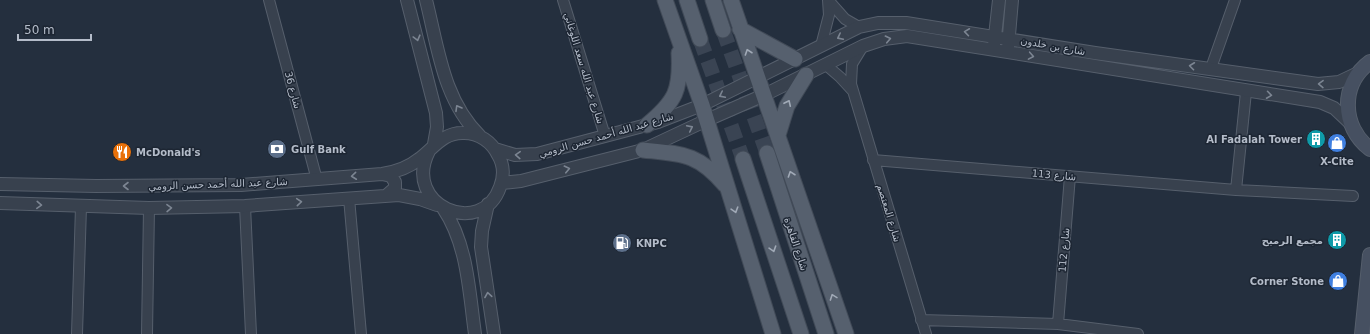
<svg xmlns="http://www.w3.org/2000/svg" width="1370" height="334" font-family="'DejaVu Sans','Noto Naskh Arabic',sans-serif">
	<style>
		.lines { fill: none; stroke-linecap: round; stroke-linejoin: round }
		.primary-tunnel { stroke: #3a4453; stroke-width: 15; stroke-dasharray: 15 8; stroke-linecap: butt }
		.minor-casing { stroke: #565f6c; stroke-width: 12 }
		.tertiary-casing { stroke: #565f6c; stroke-width: 14 }
		.secondary-casing { stroke: #565f6c; stroke-width: 16 }
		.primary-casing { stroke: #414a57; stroke-width: 17 }
		.minor { stroke: #38414e; stroke-width: 10 }
		.tertiary { stroke: #38414e; stroke-width: 12 }
		.secondary { stroke: #465061; stroke-width: 14 }
		.primary { stroke: #56606e; stroke-width: 15 }
		.oneway { stroke: #7c8592 }
		.oneway2 { stroke: #a1aab7 }
		.labels { text-anchor: middle; dominant-baseline: central; stroke-width: 3; stroke-linejoin: round; paint-order: stroke }
		.street-label { font-size: 10px; fill: #b4bcc9; stroke: #1d2633 }
		.poi-label { font-size: 10px; font-weight: bold; fill: #b4bcc9; stroke: #1d2633; text-anchor: end }
	</style>
	<rect width="100%" height="100%" fill="#242f3e"/>
	<g class="lines">
		<!-- primary-tunnel -->
		<path class="primary-tunnel" d="M723,30L767,153
			M700,39L743,159"/>
		<!-- minor casing -->
		<g class="minor-casing">
			<path id="minor" d="M269,0L317,180
				M563,0L605,136
				M829,1L845,19L859,27
				M821,46L829,15L828,0
				M863,46L852,64L851,84L926,334
				M826,65L840,77L852,90
				M1211,68L1235,0
				M873,160L1236,190L1353,196
				M1236,190L1246,92
				M349,198L361,334
				M245,206L251,334
				M921,320L1058,324L1138,334
				M1058,324L1070,176
				M77,334L81,207
				M147,334L149,208"/>
		</g>
		<!-- tertiary casing -->
		<g class="tertiary-casing">
			<path id="tertiary" d="M407,0L436,113L437,127L434,144
				M426,0C438,47 443,100 480,136
				M994,45L999,0
				M1008,47L1012,0
				M495,149L515,155L537,154L658,122L702,105L859,27L878,23H906L1095,53L1318,84L1339,82L1358,73
				M382,174L391,176L395,182V188L387,195
				M502,183L521,181L643,150L707,120L764,95L863,46L884,39L907,36L1320,102L1334,108L1351,124
				M0,184L96,186L241,185L382,174C396,172 408,168 419,159C434,148 443,132 464,133C479,133 492,142 498,155C504,165 504,177 500,187C482,239 401,206 429,151
				M0,203L149,208L245,206L399,195L420,199L437,205
				M488,204L482,231L481,247L494,334
				M443,208C468,245 469,292 475,334"/>
		</g>
		<!-- secondary casing -->
		<g class="secondary-casing">
			<path id="secondary" d="M1370,62C1340,84 1341,127 1370,149
				M1362,334L1370,255"/>
		</g>
		<!-- primary casing -->
		<g class="primary-casing">
			<path id="primary" d="M665,0L702,105L773,334
				M687,0L700,39
				M713,0L723,30
				M731,0L846,334
				M740,29L795,59
				M647,125C676,101 681,90 679,53
				M778,135L787,106L806,75
				M643,150C682,154 698,153 725,185
				M767,153L826,334
				M743,159L801,334"/>
		</g>
		<!-- minor -->
		<use href="#minor" class="minor"/>
		<!-- tertiary -->
		<use href="#tertiary" class="tertiary"/>
		<!-- secondary -->
		<use href="#secondary" class="secondary"/>
		<!-- primary -->
		<use href="#primary" class="primary"/>
	</g>
	<!-- one-way arrows -->
	<defs><path id="oneway-chevron" d="M-2-3.5L2.5 0L-2 3.5" fill="none" stroke-width="1.6" stroke-linecap="round" stroke-linejoin="round"/></defs>
	<g class="oneway">
		<use href="#oneway-chevron" transform="translate(967 32) rotate(-172)"/>
		<use href="#oneway-chevron" transform="translate(840 37) rotate(153)"/>
		<use href="#oneway-chevron" transform="translate(417 38) rotate(75)"/>
		<use href="#oneway-chevron" transform="translate(888 39) rotate(-12)"/>
		<use href="#oneway-chevron" transform="translate(1031 56) rotate(10)"/>
		<use href="#oneway-chevron" transform="translate(1192 66) rotate(-173)"/>
		<use href="#oneway-chevron" transform="translate(1321 84) rotate(-179)"/>
		<use href="#oneway-chevron" transform="translate(722 95) rotate(154)"/>
		<use href="#oneway-chevron" transform="translate(1269 95) rotate(8)"/>
		<use href="#oneway-chevron" transform="translate(458 108) rotate(-120)"/>
		<use href="#oneway-chevron" transform="translate(690 128) rotate(-26)"/>
		<use href="#oneway-chevron" transform="translate(518 155) rotate(-177)"/>
		<use href="#oneway-chevron" transform="translate(567 169) rotate(-13)"/>
		<use href="#oneway-chevron" transform="translate(354 176) rotate(174)"/>
		<use href="#oneway-chevron" transform="translate(126 186) rotate(180)"/>
		<use href="#oneway-chevron" transform="translate(299 202) rotate(-5)"/>
		<use href="#oneway-chevron" transform="translate(39 205) rotate(3)"/>
		<use href="#oneway-chevron" transform="translate(169 208) rotate(-1)"/>
		<use href="#oneway-chevron" transform="translate(488 295) rotate(-99)"/>
	</g>
	<g class="oneway2">
		<use href="#oneway-chevron" transform="translate(748 52) rotate(-109)"/>
		<use href="#oneway-chevron" transform="translate(788 103) rotate(-65)"/>
		<use href="#oneway-chevron" transform="translate(791 174) rotate(-109)"/>
		<use href="#oneway-chevron" transform="translate(735 210) rotate(73)"/>
		<use href="#oneway-chevron" transform="translate(773 249) rotate(72)"/>
		<use href="#oneway-chevron" transform="translate(833 297) rotate(-110)"/>
	</g>
	<!-- icons -->
	<defs>
		<g id="building-disc" transform="scale(1)"><circle r="9.5" fill="#0f9aa8" stroke="#1d2633"/><path d="M-4-6H4V6H1V3H-1V6H-4ZM-2.5-4.3h1.7v1.8h-1.7ZM.8-4.3h1.7v1.8H.8ZM-2.5-1h1.7V.8h-1.7ZM.8-1h1.7V.8H.8Z" fill="#fff"/></g>
		<g id="shop-disc" transform="scale(1)"><circle r="9.5" fill="#3f7fe0" stroke="#1d2633"/><path d="M-5-2.5h2.3a2.7 3.5 0 0 1 5.4 0H5L5.5 6h-11ZM-1.5-2.5h3a1.5 2.3 0 0 0-3 0Z" fill="#fff"/></g>
		<g id="bank-disc" transform="scale(1)"><circle r="9.5" fill="#5c6f8a" stroke="#1d2633"/><path d="M-6-4H6V4H-6ZM0-2.3a2.3 2.3 0 1 0 0 4.6a2.3 2.3 0 1 0 0-4.6Z" fill="#fff"/></g>
		<g id="restaurant-disc" transform="scale(1)"><circle r="9.5" fill="#e8710a" stroke="#1d2633"/><path d="M-5-6h1v4h1v-4h1v4h1v-4h1v5L-1.5 .5V6h-2V.5L-5-1ZM5-6V6H3V1.5H1.5Q1.5-4 5-6Z" fill="#fff"/></g>
		<g id="fuel-disc" transform="scale(1)"><circle r="9.5" fill="#5c6f8a" stroke="#1d2633"/><path d="M-5.5-6h7V0h2V4h1.3V-2.5L3-4.5l.8-.8L6-3V5H2.5V1h-1V6h-7ZM-4.2-4.7v3.2H.2V-4.7Z" fill="#fff"/></g>
	</defs>
	<g fill-rule="evenodd">
		<use href="#building-disc" x="1316" y="139"/>
		<use href="#shop-disc" x="1337" y="143"/>
		<use href="#bank-disc" x="277" y="149"/>
		<use href="#restaurant-disc" x="122" y="152"/>
		<use href="#building-disc" x="1337" y="240"/>
		<use href="#fuel-disc" x="622" y="243"/>
		<use href="#shop-disc" x="1338" y="281"/>
	</g>
	<g class="labels">
		<!-- street labels -->
		<g class="street-label">
			<text transform="translate(1053 46) rotate(10)">شارع بن خلدون</text>
			<text transform="translate(584 68) rotate(73)">شارع عبد الله سعد اللوغاني</text>
			<text transform="translate(293 90) rotate(75)">شارع 36</text>
			<text transform="translate(606 135) rotate(-16)">شارع عبد الله أحمد حسن الرومي</text>
			<text transform="translate(1054 175) rotate(5)">شارع 113</text>
			<text transform="translate(218 184) rotate(-2)">شارع عبد الله أحمد حسن الرومي</text>
			<text transform="translate(889 213) rotate(73)">شارع المعتصم</text>
			<text transform="translate(796 244) rotate(72)">شارع القاهرة</text>
			<text transform="translate(1064 250) rotate(-85)">شارع 112</text>
		</g>
		<!-- poi labels -->
		<g class="poi-label">
			<text x="1302" y="139">Al Fadalah Tower</text>
			<text x="291" y="149" text-anchor="start">Gulf Bank</text>
			<text x="136" y="152" text-anchor="start">McDonald's</text>
			<text x="1337" y="161" text-anchor="middle">X-Cite</text>
			<text x="1323" y="240">مجمع الرميح</text>
			<text x="636" y="243" text-anchor="start">KNPC</text>
			<text x="1324" y="281">Corner Stone</text>
		</g>
	</g>
	<!-- scale -->
	<path d="M18 34v6h73v-6" fill="none" stroke="#b4bcc9" stroke-width="2"/>
	<text x="24" y="34" font-size="12" fill="#b4bcc9" stroke="#1d2633" stroke-width="3" paint-order="stroke">50 m</text>
</svg>
